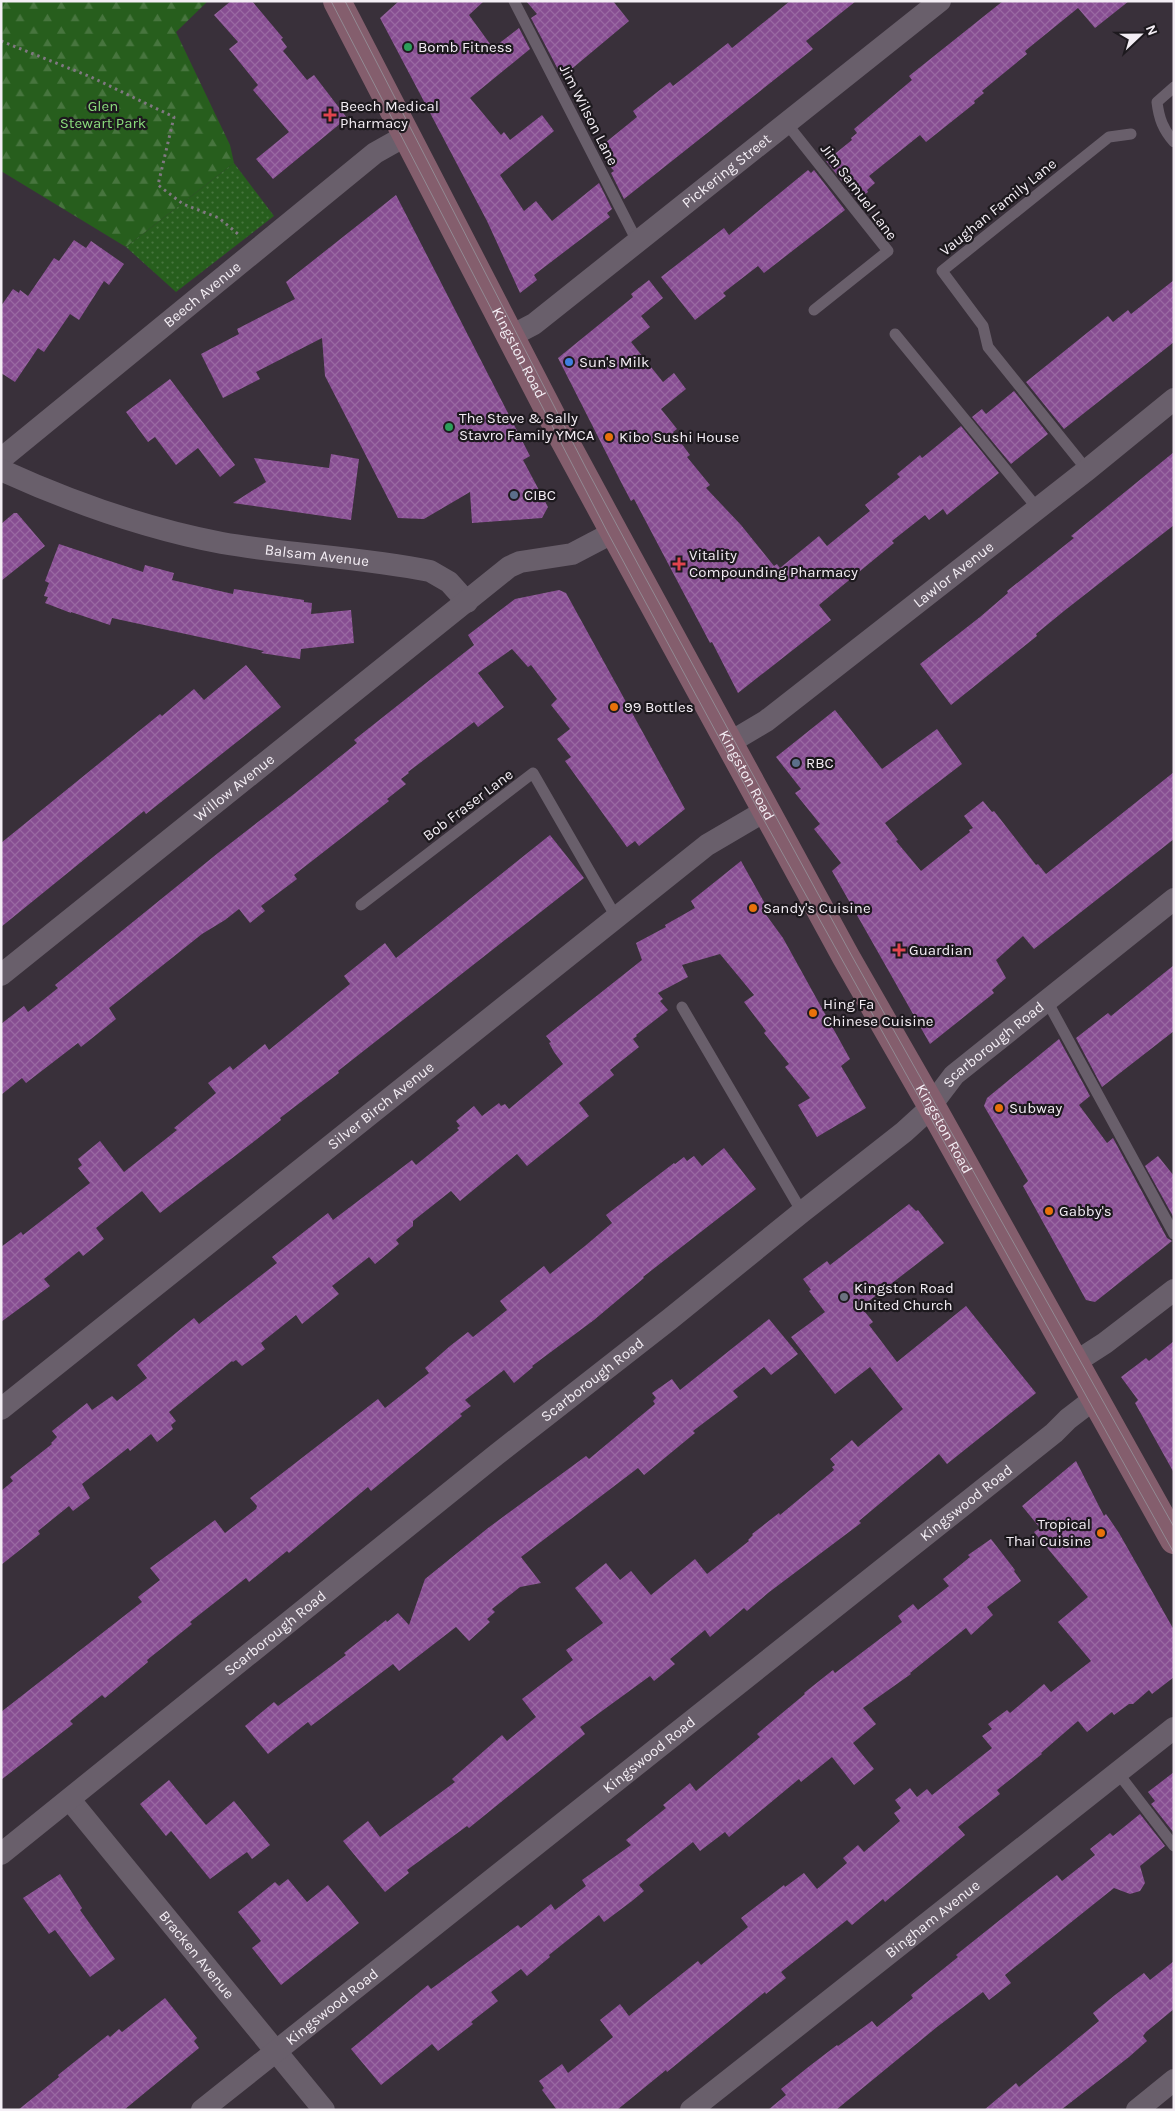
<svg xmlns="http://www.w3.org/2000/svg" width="1175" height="2111" font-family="Karla,sans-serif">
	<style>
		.forest { fill: url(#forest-firs) }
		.park { fill: url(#park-dots) }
		.building { fill: url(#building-cross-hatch) }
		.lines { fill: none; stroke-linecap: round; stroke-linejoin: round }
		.path { stroke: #807881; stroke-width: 3; stroke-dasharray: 2.5 4; stroke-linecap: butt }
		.service { stroke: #695f6b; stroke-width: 11 }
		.minor { stroke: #695f6b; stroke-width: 22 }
		.secondary { stroke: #845e6d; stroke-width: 28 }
		.tram { stroke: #928a93; stroke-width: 1 }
		.leisure-dot { fill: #2e9e5b; stroke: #1d191e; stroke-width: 2 }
		.health-dot { fill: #e0444e; stroke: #1d191e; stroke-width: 2 }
		.shop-dot { fill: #3f7fe0; stroke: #1d191e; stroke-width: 2 }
		.food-dot { fill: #e8710a; stroke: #1d191e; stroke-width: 2 }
		.service-dot { fill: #5c6f8a; stroke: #1d191e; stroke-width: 2 }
		.worship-dot { fill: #6b7280; stroke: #1d191e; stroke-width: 2 }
		.labels { text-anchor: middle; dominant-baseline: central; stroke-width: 4.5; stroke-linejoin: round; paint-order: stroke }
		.poi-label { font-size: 15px; fill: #f4eef5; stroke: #1d191e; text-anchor: start }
		.park-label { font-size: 15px; fill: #8add7c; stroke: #1d191e }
		.street-label { font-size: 15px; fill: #f4eef5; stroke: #1d191e }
	</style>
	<defs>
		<pattern id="forest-firs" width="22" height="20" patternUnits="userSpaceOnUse" patternTransform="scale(1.25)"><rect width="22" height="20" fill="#275e1d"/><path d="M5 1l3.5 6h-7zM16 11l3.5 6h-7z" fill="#47753e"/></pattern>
		<pattern id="park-dots" width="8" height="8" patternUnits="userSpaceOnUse" patternTransform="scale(1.25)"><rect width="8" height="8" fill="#275e1d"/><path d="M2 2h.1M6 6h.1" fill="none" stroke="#47753e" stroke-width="1.8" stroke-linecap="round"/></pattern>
		<pattern id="building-cross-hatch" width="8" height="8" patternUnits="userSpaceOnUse" patternTransform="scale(1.25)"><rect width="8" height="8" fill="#874e92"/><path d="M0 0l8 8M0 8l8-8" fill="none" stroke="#9968a2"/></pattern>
	</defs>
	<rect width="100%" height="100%" fill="#39303a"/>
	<!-- forest -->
	<path class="forest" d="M1,1H208L176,32L230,145L234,163L126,247L1,171Z"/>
	<!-- park -->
	<path class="park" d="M234,163L274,216L176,292L126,247Z"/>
	<!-- building -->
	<path class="building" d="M231,1H252L283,38L281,39L287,47L283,51L307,80L314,75L347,118L273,179L256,159L289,132L253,90L258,85L229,49L238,42L214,15Z
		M399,1H484L469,15L493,48L519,28L530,49L470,98L501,135L504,132L510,140L542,115L554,131L500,175L524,211L536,201L552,221L599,183L612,209L607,213L610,217L534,275L537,280L520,293L487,221L380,18Z
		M526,1H613L629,21L562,77L531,18L537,14Z
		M790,1H856L806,41L813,49L624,199L611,173L614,171L605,161L608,158L600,147L637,117L633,111L670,82L673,86L728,43L732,48Z
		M1003,1H1129L1095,28L1078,8L1025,51L1027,54L982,91L984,93L974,101L975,103L926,142L920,135L869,176L875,183L867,190L868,192L857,200L826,161L852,140L851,138L857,133L854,129L912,80L909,76Z
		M808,170L811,173L814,170L845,210L764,273L758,266L723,293L726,296L695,320L661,277L724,228L729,235Z
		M396,195L530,456L523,460L548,507L542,518L472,523L470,492L424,519L398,518L325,376L322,338L256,372L260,379L223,398L201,354L239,334L237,329L295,299L286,282Z
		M74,240L86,248L91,241L124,264L109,285L104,281L79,320L70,314L44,352L38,348L15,382L1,373V306L13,289L19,293L20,290L28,296L54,258L59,261Z
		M649,280L663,298L641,316L650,327L631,342L663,382L674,373L686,389L661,409L677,429L673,432L690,455L687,457L710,485L706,488L741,525L774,566L777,564L780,568L819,536L827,546L870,511L865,505L900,477L897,474L920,455L922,458L961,426L999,473L947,515L943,509L929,520L925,515L892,541L894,543L819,605L831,620L738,693L712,642L710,643L634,499L631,501L622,484L558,358L633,297L631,294Z
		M1174,280V342L1064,429L1026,382L1108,316L1113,322L1128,310L1131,314Z
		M170,379L235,465L220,477L198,448L176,465L155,437L148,442L126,412Z
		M1014,391L1048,434L1011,464L972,417L982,409L986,414Z
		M1174,452V525L1064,611L1036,634L1037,636L951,705L920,664L980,617L1008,593L1007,591L1074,538L1071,536Z
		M331,454L359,459L351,520L233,503L266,482L254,458L329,468Z
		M14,513H17L45,546L1,581V524Z
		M59,544L143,572L145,565L174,573L172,580L233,594L234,589L304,600V602L312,603L311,614L351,610L354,643L301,649L300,659L261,653L264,651L112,618L110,625L71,612V613L45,603L48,597L44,596L49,583L45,581Z
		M559,590L566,593L685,809L639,846L635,841L627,847L565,761L571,757L557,739L570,729L551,705L557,699L531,665L528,667L512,649L478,673L504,707L478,727L474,722L408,772L409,773L401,779L406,784L387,799L389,801L294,875L297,879L261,906L265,911L250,923L239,909L225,920L202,934L109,1008L116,1019L81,1047L78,1043L26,1083L22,1078L1,1095V1024L24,1006L28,1012L58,988L55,985L218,853L294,794L357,743L354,740L474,645L468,635L515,599Z
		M246,665L281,707L146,814L144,811L1,927V843L139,731L160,714L162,716L194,689L204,700Z
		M835,710L882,769L937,729L962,764L885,823L898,840L896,841L921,871L970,832L969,830L973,828L964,816L983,801L992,812L994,811L1036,865L1038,864L1046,874L1174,772V839L1034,949L1023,936L996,960L1006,978L992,990L994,993L930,1044L832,871L841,863L814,829L820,824L795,793L801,789L776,757Z
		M550,835L584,878L338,1071L339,1073L280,1118L281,1120L252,1143L160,1213L142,1191L96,1228L104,1239L83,1256L79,1251L44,1279L50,1286L1,1322V1247L21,1232L23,1235L90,1183L78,1168L82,1165L78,1159L100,1141L124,1172L177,1130L174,1128L216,1093L208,1083L230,1066L233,1070L265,1044L269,1050L350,984L344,976L385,943L396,958Z
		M741,861L768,909L764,912L783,938L850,1059L841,1066L866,1108L817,1137L798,1105L810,1098L785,1067L789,1064L764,1033L766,1031L744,1002L754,995L720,954L682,965L688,977L658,993L663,999L660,1001L668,1010L636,1035L637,1036L633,1039L639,1047L610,1070L614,1075L579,1103L589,1116L527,1166L517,1154L460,1201L451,1191L413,1221V1226L396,1240L399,1244L375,1264L369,1257L332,1286L339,1294L302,1324L296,1315L261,1343L265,1349L257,1355L242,1366L236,1360L233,1362L232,1361L169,1412L176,1421L171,1425L173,1429L157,1442L151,1434L130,1451L128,1448L82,1484L90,1498L73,1511L69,1506L38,1531L40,1534L1,1565V1491L13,1481L10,1477L52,1444L51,1443L57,1437L52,1431L87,1403L92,1410L112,1396L117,1401L147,1378L137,1365L194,1318L199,1324L277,1263L272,1257L328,1213L333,1220L412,1160L416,1165L459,1130L457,1128L460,1126L456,1121L474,1106L482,1116L499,1103L501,1106L505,1104L509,1109L563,1064L554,1052L549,1043L551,1042L546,1036L642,960L636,943L666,927L665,925L695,908L691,901Z
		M1174,965V1031L1102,1087L1076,1038L1108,1013L1111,1016Z
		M1059,1039L1090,1096L1079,1105L1107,1143L1113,1138L1167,1238L1172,1241L1095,1302L1086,1300L1023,1186L1028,1181L984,1106L987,1098Z
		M724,1148L756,1189L643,1277L644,1278L594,1320L532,1366L533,1367L514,1383L504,1370L465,1400L471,1406L460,1414L462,1416L400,1467L371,1491L368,1487L289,1553L287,1551L249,1582L246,1578L190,1622L192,1624L147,1660L148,1662L105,1698L102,1695L70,1721L73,1724L1,1780V1712L142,1602L138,1597L160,1580L150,1568L215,1520L225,1533L256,1509L257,1506L250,1498L378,1399L385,1408L429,1373L425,1368L450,1346L468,1332L473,1337L507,1310L500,1301L544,1266L550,1274L585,1246L612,1223L606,1215L674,1163L675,1164L684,1157L687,1161L694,1156L702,1166Z
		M1158,1156L1174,1176V1218L1145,1166Z
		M909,1204L916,1211L918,1210L944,1243L861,1307L873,1322L869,1325L897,1362L966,1306L1036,1393L947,1464L939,1454L859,1521L861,1523L768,1593L747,1611L744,1608L710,1637L705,1630L670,1659L675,1664L654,1681L650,1676L580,1727L585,1734L469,1828L467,1826L407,1870L409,1873L385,1892L343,1841L368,1821L380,1837L455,1782L452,1779L502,1735L507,1741L536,1717L522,1699L573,1660L566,1650L603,1623L575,1588L606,1563L620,1580L631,1571L651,1595L695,1559L707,1574L749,1541L748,1540L753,1535L752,1534L779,1513L780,1515L834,1470L832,1467L835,1465L830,1459L852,1440L858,1447L903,1409L870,1367L835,1394L791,1337L825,1312L809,1291L811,1290L803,1279L827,1261L830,1265Z
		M769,1319L798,1354L771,1375L764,1367L733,1391L738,1397L693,1431L695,1433L644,1475L638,1468L521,1557L541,1583L520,1587L492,1609L495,1612L487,1619L490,1622L469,1641L456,1627L399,1671L393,1664L311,1726L308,1722L268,1754L245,1726L274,1702L278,1706L346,1655L344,1653L386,1620L387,1622L398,1613L409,1625L425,1579L488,1528L586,1456L589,1459L655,1404L653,1401L656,1398L652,1393L672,1379L680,1390Z
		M1174,1341V1473L1135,1403L1138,1400L1121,1377L1146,1358L1149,1361Z
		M1076,1461L1104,1516L1106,1514L1119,1533L1174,1630V1677L1152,1694L1149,1690L1133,1704H1129L1114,1715L1112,1712L1087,1732L1078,1721L1041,1753L1042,1754L997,1790L1000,1794L958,1827L965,1835L885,1902L883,1899L852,1925L847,1920L781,1972L786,1978L766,1994L765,1992L667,2072L666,2070L617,2110H557L542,2090L544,2088L539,2081L562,2064L568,2073L613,2037L600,2020L620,2004L629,2016L698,1961L701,1965L748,1927L741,1918L784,1885L785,1887L804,1873L817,1889L847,1863L843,1858L858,1845L864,1852L900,1821L894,1813L901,1808L895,1800L910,1788L917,1797L927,1789L932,1795L992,1748L982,1736L992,1729L988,1724L1007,1710L1010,1713L1044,1684L1051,1692L1091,1661L1058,1622L1088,1597L1034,1532L1040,1528L1022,1506Z
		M991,1539L1015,1570L1014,1571L1021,1581L987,1607L993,1615L971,1635L966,1628L910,1673L911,1674L863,1708L876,1724L853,1743L874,1769L854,1785L832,1757L801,1782L799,1779L729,1837L725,1832L700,1851L693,1842L639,1885L644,1891L632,1901L604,1922L599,1915L549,1955L550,1957L527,1976L521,1969L491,1992L498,2001L471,2022L473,2024L438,2051L432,2044L381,2085L351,2049L428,1985L431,1989L518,1925L521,1928L551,1904L555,1910L586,1886L582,1880L631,1845L626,1840L666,1808L663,1805L690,1783L696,1791L760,1737L757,1734L805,1694L804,1693L833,1670L835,1673L902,1622L898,1616L913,1604L918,1610L949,1586L943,1579L970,1557L968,1555Z
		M1174,1772V1833L1151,1804L1155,1801L1148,1792Z
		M169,1780L206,1825L234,1801L270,1845L252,1859L247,1852L210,1879L171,1831L166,1836L140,1804Z
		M1140,1814L1165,1846L1140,1866L1145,1883L1140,1891L1130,1894L1114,1888L1005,1975L1011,1983L989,2000L983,1992L937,2027L836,2110H768L786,2095L781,2089L807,2068L837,2045L838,2046L872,2021L877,2027L913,1998L911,1995L958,1957L956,1955L1021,1903L1057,1875L1062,1881L1095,1855L1090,1849L1110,1833L1113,1836Z
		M60,1874L82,1908L80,1910L115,1959L90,1977L55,1930L49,1934L23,1898Z
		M288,1879L307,1902L328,1885L359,1923L281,1985L252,1948L261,1941L238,1912L275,1882L279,1886Z
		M1174,1961V2009L1146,2032L1143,2036L1147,2041L1129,2057L1061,2110H984L1016,2083L1019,2087L1099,2021L1093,2013L1115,1995L1144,1973L1150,1980Z
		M165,1998L197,2038L194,2041L199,2048L124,2110H18L59,2077L58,2075L108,2035L110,2037L119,2029L122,2032Z"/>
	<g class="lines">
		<!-- path -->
		<path class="path" d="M1,41L91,77L174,117L158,185L183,204L219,218L238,234"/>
		<!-- service -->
		<path class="service" d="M514,1L638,243
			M1174,87L1157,102C1159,119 1163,129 1174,142
			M787,124L888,251L814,310
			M895,334L1038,509
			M1087,470L988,347L983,326L942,271L1109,137L1131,134
			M361,905L533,773L616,917
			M1047,1001L1174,1234
			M682,1007L802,1212
			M1118,1773L1174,1846"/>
		<!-- minor -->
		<g class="minor">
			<path id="s1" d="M511,336L534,324L940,1"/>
			<path id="s2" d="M1,459L375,153L407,135"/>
			<path id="s3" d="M1,470C69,501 148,529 222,543C291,555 361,557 430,571L449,582L467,602"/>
			<path id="s4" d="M729,743L766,721L1087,470L1174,399"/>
			<path id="s5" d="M1,975L509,567L520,562L572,554L614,532"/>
			<path d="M1074,1363L1105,1343L1174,1290"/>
			<path id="s6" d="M1,1409L707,845L765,811"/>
			<path id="s7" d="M70,1800L324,2110"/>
			<path id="s8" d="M1,1854L496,1455L670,1319L802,1212L904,1132L926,1112L954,1075L1174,899"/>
			<path id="s9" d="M202,2110L1054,1433L1068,1419L1094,1399"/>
			<path id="s10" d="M691,2110L1174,1728"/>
			<path d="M1137,2110L1174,2080"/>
		</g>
		<!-- secondary -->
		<path class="secondary" id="s11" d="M337,1L562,436L614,532L846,957L931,1105L1174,1540"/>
		<!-- tram -->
		<path class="tram" d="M331,1L609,535L760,813L1174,1553
			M345,1L586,468L640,568L853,958L1174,1527"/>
	</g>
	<!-- markers -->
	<g class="leisure-dot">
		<circle cx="408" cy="47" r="5"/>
		<circle cx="449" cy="427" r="5"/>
	</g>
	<g class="health-dot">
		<path d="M327.5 107.5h5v5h5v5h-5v5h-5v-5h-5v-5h5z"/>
		<path d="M676.5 556.5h5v5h5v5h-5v5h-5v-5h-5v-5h5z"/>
		<path d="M896.5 942.5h5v5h5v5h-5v5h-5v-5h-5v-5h5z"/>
	</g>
	<circle class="shop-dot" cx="569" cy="362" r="5"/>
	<g class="food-dot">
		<circle cx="609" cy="437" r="5"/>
		<circle cx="614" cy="707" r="5"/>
		<circle cx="753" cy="908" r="5"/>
		<circle cx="813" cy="1013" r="5"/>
		<circle cx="999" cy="1108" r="5"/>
		<circle cx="1049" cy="1211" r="5"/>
		<circle cx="1101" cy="1533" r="5"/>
	</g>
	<g class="service-dot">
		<circle cx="514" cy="495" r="5"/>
		<circle cx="796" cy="763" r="5"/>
	</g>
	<circle class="worship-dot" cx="844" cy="1297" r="5"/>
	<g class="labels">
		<!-- poi labels -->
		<g class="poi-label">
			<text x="418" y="47">Bomb Fitness</text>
			<text x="340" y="106">Beech Medical<tspan x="340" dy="17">Pharmacy</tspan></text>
			<text x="579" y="362">Sun's Milk</text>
			<text x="459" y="418">The Steve &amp; Sally<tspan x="459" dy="17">Stavro Family YMCA</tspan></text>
			<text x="619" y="437">Kibo Sushi House</text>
			<text x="524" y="495">CIBC</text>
			<text x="689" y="555">Vitality<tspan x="689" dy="17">Compounding Pharmacy</tspan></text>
			<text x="624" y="707">99 Bottles</text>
			<text x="806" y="763">RBC</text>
			<text x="763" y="908">Sandy's Cuisine</text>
			<text x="909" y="950">Guardian</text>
			<text x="823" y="1004">Hing Fa<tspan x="823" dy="17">Chinese Cuisine</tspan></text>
			<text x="1009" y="1108">Subway</text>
			<text x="1059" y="1211">Gabby's</text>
			<text x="854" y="1288">Kingston Road<tspan x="854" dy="17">United Church</tspan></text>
			<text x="1091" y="1524" text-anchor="end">Tropical<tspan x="1091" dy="17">Thai Cuisine</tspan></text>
		</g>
		<!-- park labels -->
		<g class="park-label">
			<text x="103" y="106">Glen<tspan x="103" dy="17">Stewart Park</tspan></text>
		</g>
		<!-- street labels -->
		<g class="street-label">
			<text transform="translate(589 115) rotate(63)">Jim Wilson Lane</text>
			<text stroke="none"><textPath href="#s1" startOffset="272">Pickering Street</textPath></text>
			<text transform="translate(859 192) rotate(53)">Jim Samuel Lane</text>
			<text transform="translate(998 207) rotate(-39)">Vaughan Family Lane</text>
			<text stroke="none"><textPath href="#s2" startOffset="260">Beech Avenue</textPath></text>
			<text stroke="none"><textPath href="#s11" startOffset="396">Kingston Road</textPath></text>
			<text stroke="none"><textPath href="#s3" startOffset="329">Balsam Avenue</textPath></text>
			<text stroke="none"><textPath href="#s4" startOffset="281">Lawlor Avenue</textPath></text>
			<text stroke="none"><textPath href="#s11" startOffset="876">Kingston Road</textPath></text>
			<text stroke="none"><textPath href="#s5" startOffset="299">Willow Avenue</textPath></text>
			<text transform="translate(468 805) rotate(-37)">Bob Fraser Lane</text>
			<text stroke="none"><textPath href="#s8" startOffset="1282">Scarborough Road</textPath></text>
			<text stroke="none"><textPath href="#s6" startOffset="486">Silver Birch Avenue</textPath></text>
			<text stroke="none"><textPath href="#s11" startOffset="1281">Kingston Road</textPath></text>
			<text stroke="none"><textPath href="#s8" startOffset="758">Scarborough Road</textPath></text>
			<text stroke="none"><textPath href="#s9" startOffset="976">Kingswood Road</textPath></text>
			<text stroke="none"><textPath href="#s8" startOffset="352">Scarborough Road</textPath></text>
			<text stroke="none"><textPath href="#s9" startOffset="571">Kingswood Road</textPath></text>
			<text stroke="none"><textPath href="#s10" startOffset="308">Bingham Avenue</textPath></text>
			<text stroke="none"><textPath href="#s7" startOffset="200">Bracken Avenue</textPath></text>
			<text stroke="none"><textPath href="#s9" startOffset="166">Kingswood Road</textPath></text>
		</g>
	</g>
	<!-- border -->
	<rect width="1175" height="2111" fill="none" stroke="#f4eef5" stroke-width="5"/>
	<!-- north arrow -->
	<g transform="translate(1140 35) rotate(68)" stroke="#1d191e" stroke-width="4" paint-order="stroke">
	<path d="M0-4L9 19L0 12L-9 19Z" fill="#f4eef5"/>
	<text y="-8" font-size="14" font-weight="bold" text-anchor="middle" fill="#f4eef5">N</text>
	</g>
</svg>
